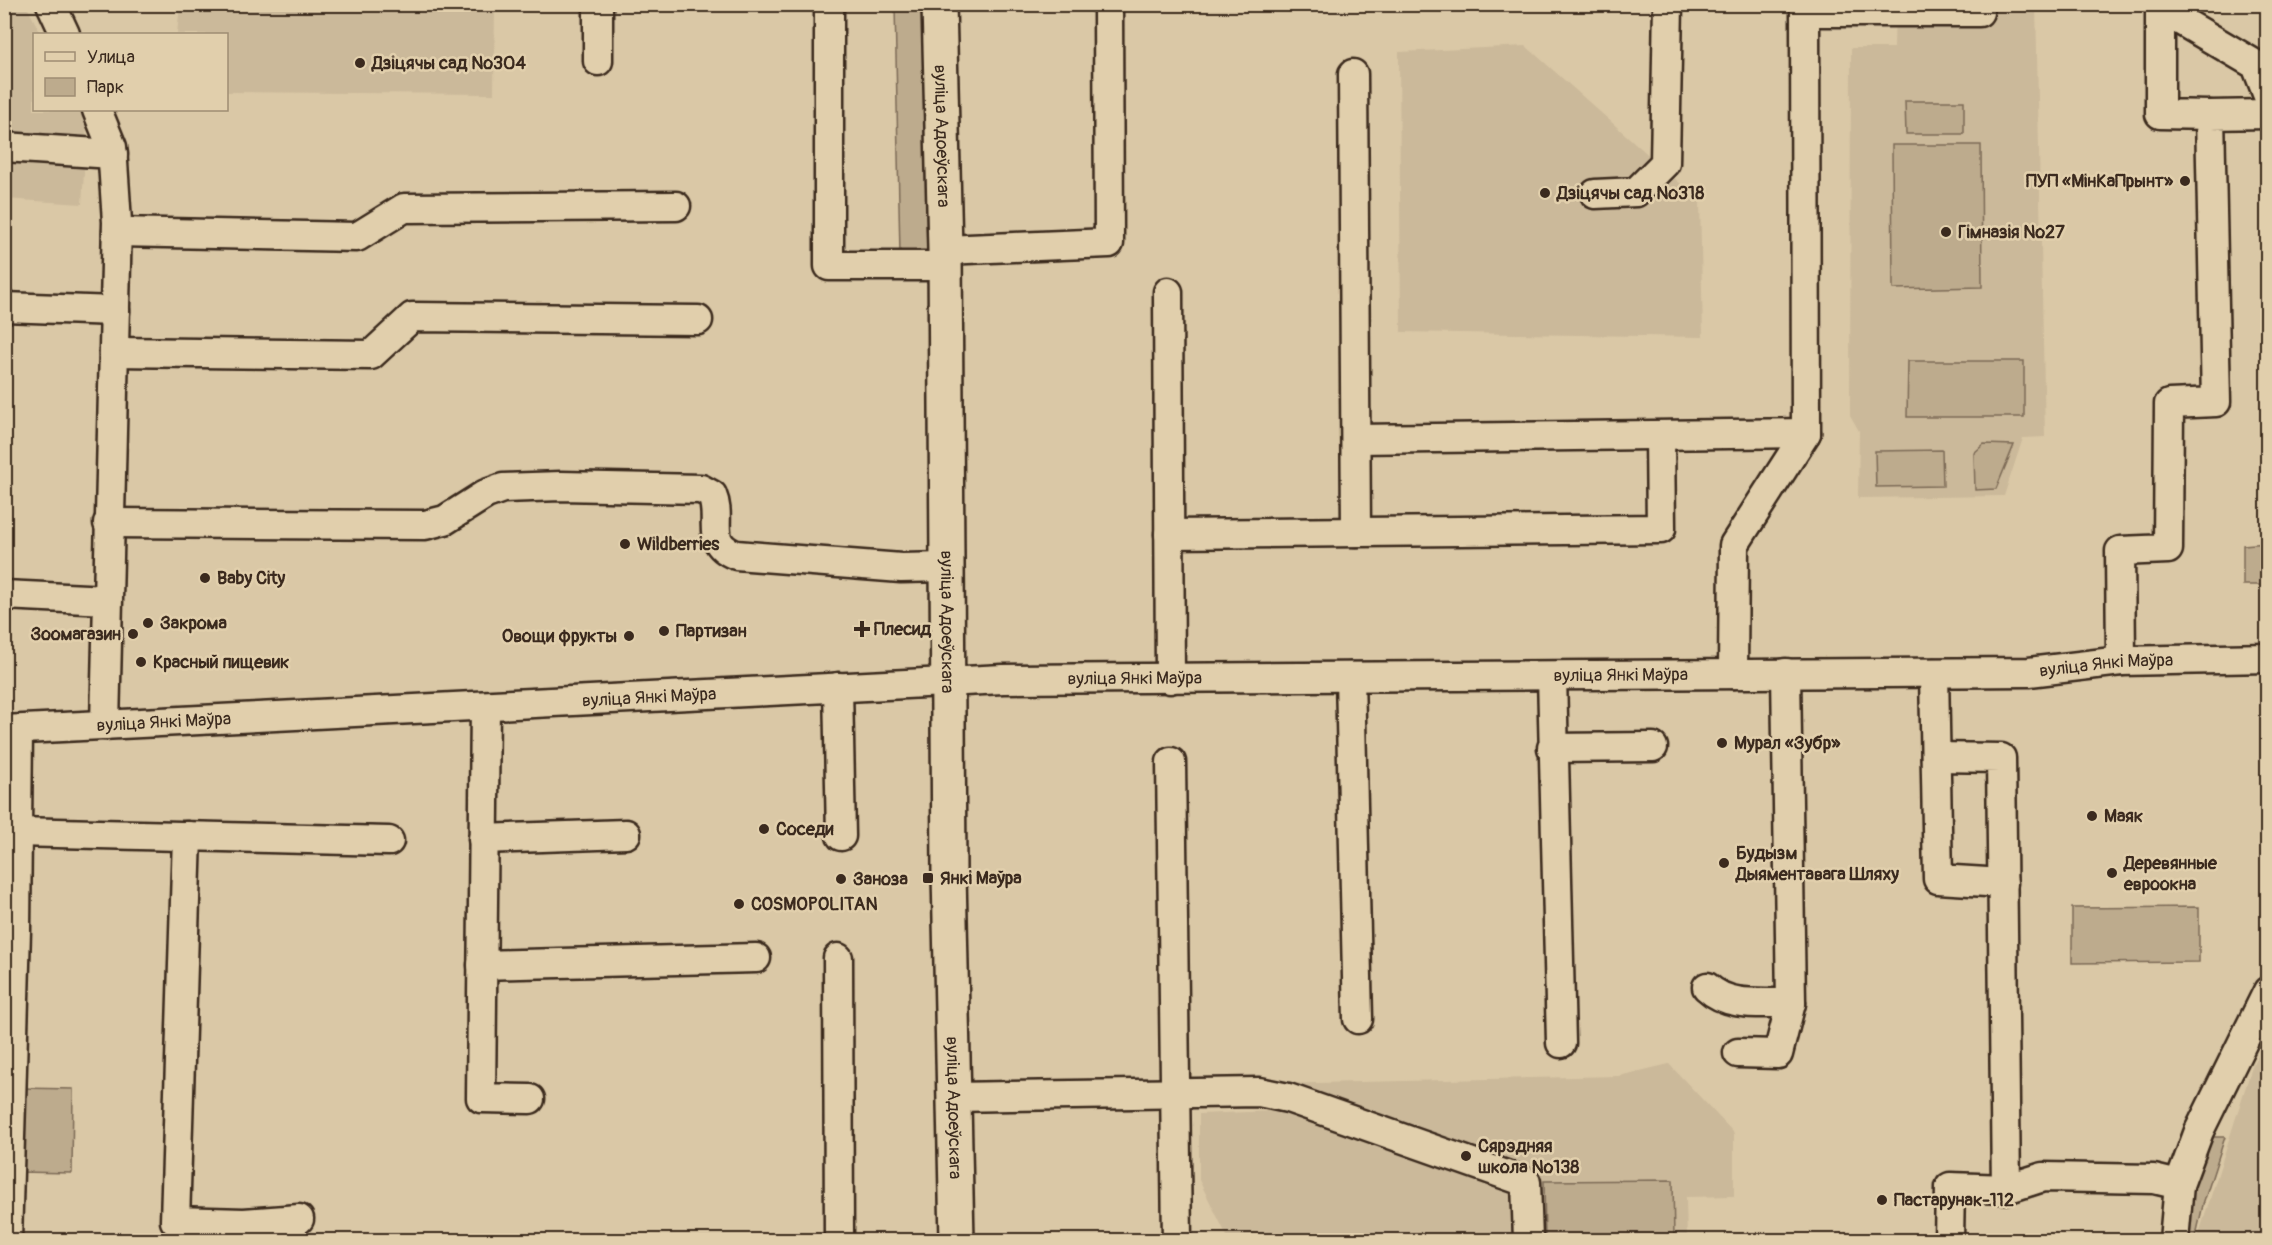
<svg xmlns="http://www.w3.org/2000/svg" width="2272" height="1245" font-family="Pangolin,sans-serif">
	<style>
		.built { fill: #cbb99a }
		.green { fill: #bdab8d; stroke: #7c6a56; stroke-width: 1.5 }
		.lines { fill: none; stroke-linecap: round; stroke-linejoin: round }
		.minor-casing { stroke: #3b2a1e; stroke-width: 33 }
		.major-casing { stroke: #3b2a1e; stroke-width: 38 }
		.minor { stroke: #e1cfac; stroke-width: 28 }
		.major { stroke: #e1cfac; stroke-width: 33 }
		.poi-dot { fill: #3b2a1e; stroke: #e1cfac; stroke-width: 2 }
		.labels { text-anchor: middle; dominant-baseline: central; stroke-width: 5; stroke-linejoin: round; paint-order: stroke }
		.poi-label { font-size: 18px; font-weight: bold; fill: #3b2a1e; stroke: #e1cfac; text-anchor: start }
		.street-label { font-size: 18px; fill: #3b2a1e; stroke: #e1cfac }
	</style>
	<rect width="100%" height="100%" fill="#dac8a6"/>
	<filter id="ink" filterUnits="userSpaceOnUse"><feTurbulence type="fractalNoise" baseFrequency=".0167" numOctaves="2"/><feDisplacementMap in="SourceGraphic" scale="12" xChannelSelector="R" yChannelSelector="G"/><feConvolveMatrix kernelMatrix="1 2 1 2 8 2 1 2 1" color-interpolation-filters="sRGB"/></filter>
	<g filter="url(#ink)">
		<!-- built -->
		<path class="built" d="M4,5H26L41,34H34V110H80L87,124L82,204L5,199Z
			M180,5H495L494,94L227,92L226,34H177Z
			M1895,5H2036L2045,437L2023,438L2004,496L1858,498L1859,431L1850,415L1851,48H1894Z
			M1526,46L1700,201L1703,337L1401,332L1399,52Z
			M2267,1039V1240H2197L2252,1067Z
			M1669,1064L1734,1133V1196L1686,1197L1687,1240H1229L1199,1180V1114L1273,1111L1274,1084L1619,1076Z"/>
		<!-- green -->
		<path class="green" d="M895,5H922L927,253L900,254Z
			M1905,101H1964V134H1906Z
			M1892,145H1981L1982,287L1893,289Z
			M1908,361H2024V417H1907Z
			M1984,444L2014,445L1996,489L1975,490L1974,453Z
			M1942,450L1943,486L1876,487L1875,451Z
			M2267,543V585H2243V545Z
			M2199,907V962L2072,963V908Z
			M20,1088L73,1089L72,1173L18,1172Z
			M2210,1137H2225L2203,1205L2195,1240H2181L2189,1203Z
			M1673,1180L1674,1240H1545L1544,1181Z"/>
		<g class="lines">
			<!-- minor casing -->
			<g class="minor-casing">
				<g id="minor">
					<path d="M51,4L65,34"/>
					<path d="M598,4V61"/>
					<path d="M829,4V266H945"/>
					<path d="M2160,4V114L2210,115"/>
					<path d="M2161,9L2256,65L2268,96"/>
					<path d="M1353,74L1356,532"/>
					<path d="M97,110L112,147L117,222L105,725"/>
					<path d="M4,147L113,154"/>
					<path d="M1595,194L1636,192L1665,163L1668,4"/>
					<path d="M117,232L357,237L404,208L676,206"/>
					<path d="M945,250L1109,243L1108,4"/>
					<path d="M1168,292L1170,679"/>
					<path d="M4,307L115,311"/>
					<path d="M114,352L371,355L412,317L698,320"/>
					<path d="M1356,439L1806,433"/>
					<path d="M108,523L425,525L445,520L486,494L503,488L561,486L701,489L712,495C723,521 703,542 736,555L901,568L946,567"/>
					<path d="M1169,534L1661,529L1660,436"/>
					<path d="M4,595L107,600"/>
					<path d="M2121,661L2120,551L2168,549L2169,404L2216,402L2210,115L2268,114"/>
					<path d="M1934,673L1938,879L2003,883"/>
					<path d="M1733,674L1734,545L1806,433L1805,12H1979V4"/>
					<path d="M1552,676L1561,1043"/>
					<path d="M1350,677L1358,1019"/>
					<path d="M838,687L841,836"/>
					<path d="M485,706L481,1098L530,1099"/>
					<path id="s1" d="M4,730L1003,679L2029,672L2121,661L2268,658"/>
					<path d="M1552,748L1653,747"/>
					<path d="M1936,757L2001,758L2006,1189"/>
					<path d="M1171,762L1177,1240"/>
					<path d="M16,832L389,841"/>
					<path d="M187,836L175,1221L244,1223L299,1219"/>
					<path d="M483,839L626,834"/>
					<path d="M838,958L839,1240"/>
					<path d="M482,965L756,958"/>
					<path d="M1707,987C1729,1008 1763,1002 1791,1003"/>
					<path d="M1738,1053L1778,1054L1791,1003L1786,673"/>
					<path d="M954,1097L1259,1092L1288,1098L1526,1182L1528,1240"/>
					<path d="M7,1240L16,930L18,730"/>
					<path d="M1949,1240L1950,1187L2006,1189L2043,1177L2154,1179L2179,1185"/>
					<path d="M2174,1240L2179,1185L2199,1131L2268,991"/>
				</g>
			</g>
			<!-- major casing -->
			<g class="major-casing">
				<g id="major">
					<path id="s2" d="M939,4L945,250L949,874L957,1240"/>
				</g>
			</g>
			<!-- minor -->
			<use href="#minor" class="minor"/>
			<!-- major -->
			<use href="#major" class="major"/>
		</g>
	</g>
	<!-- markers -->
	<g class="poi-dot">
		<circle cx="360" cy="63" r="6"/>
		<circle cx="2185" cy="181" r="6"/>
		<circle cx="1545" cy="193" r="6"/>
		<circle cx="1946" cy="232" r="6"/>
		<circle cx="625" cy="544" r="6"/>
		<circle cx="205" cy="578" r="6"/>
		<circle cx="148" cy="623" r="6"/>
		<path d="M859 620h6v6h6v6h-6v6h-6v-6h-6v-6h6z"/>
		<circle cx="664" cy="631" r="6"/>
		<circle cx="133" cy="634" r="6"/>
		<circle cx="629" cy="636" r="6"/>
		<circle cx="141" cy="662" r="6"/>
		<circle cx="1722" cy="743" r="6"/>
		<circle cx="2092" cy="816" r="6"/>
		<circle cx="764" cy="829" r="6"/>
		<circle cx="1724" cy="863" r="6"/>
		<circle cx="2112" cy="873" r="6"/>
		<rect x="922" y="872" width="12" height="12" rx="3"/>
		<circle cx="841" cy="879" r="6"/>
		<circle cx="739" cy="904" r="6"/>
		<circle cx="1466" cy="1156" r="6"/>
		<circle cx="1882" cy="1200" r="6"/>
	</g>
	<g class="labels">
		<!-- poi labels -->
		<g class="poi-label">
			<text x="372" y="63">Дзіцячы сад №304</text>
			<text x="2173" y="181" text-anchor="end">ПУП «МінКаПрынт»</text>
			<text x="1557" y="193">Дзіцячы сад №318</text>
			<text x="1958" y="232">Гімназія №27</text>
			<text x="637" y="544">Wildberries</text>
			<text x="217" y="578">Baby City</text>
			<text x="160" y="623">Закрома</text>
			<text x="874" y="629">Плесид</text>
			<text x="676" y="631">Партизан</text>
			<text x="121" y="634" text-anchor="end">Зоомагазин</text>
			<text x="617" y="636" text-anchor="end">Овощи фрукты</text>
			<text x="153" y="662">Красный пищевик</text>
			<text x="1734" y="743">Мурал «Зубр»</text>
			<text x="2104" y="816">Маяк</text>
			<text x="776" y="829">Соседи</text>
			<text x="1736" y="853">Будызм<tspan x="1736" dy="21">Дыяментавага Шляху</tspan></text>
			<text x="2124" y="863">Деревянные<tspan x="2124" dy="21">евроокна</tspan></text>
			<text x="940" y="878">Янкі Маўра</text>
			<text x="853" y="879">Заноза</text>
			<text x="751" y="904">COSMOPOLITAN</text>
			<text x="1478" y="1146">Сярэдняя<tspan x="1478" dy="21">школа №138</tspan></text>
			<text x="1894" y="1200">Пастарунак-112</text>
		</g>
		<!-- street labels -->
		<g class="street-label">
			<text stroke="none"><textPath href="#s2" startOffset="132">вуліца Адоеўскага</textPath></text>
			<text stroke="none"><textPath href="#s2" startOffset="618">вуліца Адоеўскага</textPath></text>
			<text stroke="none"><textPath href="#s1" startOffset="2104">вуліца Янкі Маўра</textPath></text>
			<text stroke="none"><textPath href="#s1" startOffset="1618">вуліца Янкі Маўра</textPath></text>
			<text stroke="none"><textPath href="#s1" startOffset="1132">вуліца Янкі Маўра</textPath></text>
			<text stroke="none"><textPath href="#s1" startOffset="646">вуліца Янкі Маўра</textPath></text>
			<text stroke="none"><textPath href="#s1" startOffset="160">вуліца Янкі Маўра</textPath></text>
			<text stroke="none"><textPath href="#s2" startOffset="1104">вуліца Адоеўскага</textPath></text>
		</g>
	</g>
	<!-- margin -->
	<rect width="2272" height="1245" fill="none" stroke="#e1cfac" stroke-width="24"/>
	<rect x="12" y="12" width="2248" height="1221" fill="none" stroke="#3b2a1e" stroke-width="2" filter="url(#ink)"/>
	<!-- legend -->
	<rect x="33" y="33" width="195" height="78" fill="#e1cfac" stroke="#9f8d73" stroke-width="1.5"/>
	<rect x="45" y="52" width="30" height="9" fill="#e1cfac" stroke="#9f8d73" stroke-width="1.5"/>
	<text x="87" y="63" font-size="18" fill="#3b2a1e">Улица</text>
	<rect x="45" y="78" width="30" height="18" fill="#bdab8d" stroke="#9f8d73" stroke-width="1.5"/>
	<text x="87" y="93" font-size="18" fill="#3b2a1e">Парк</text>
</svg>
